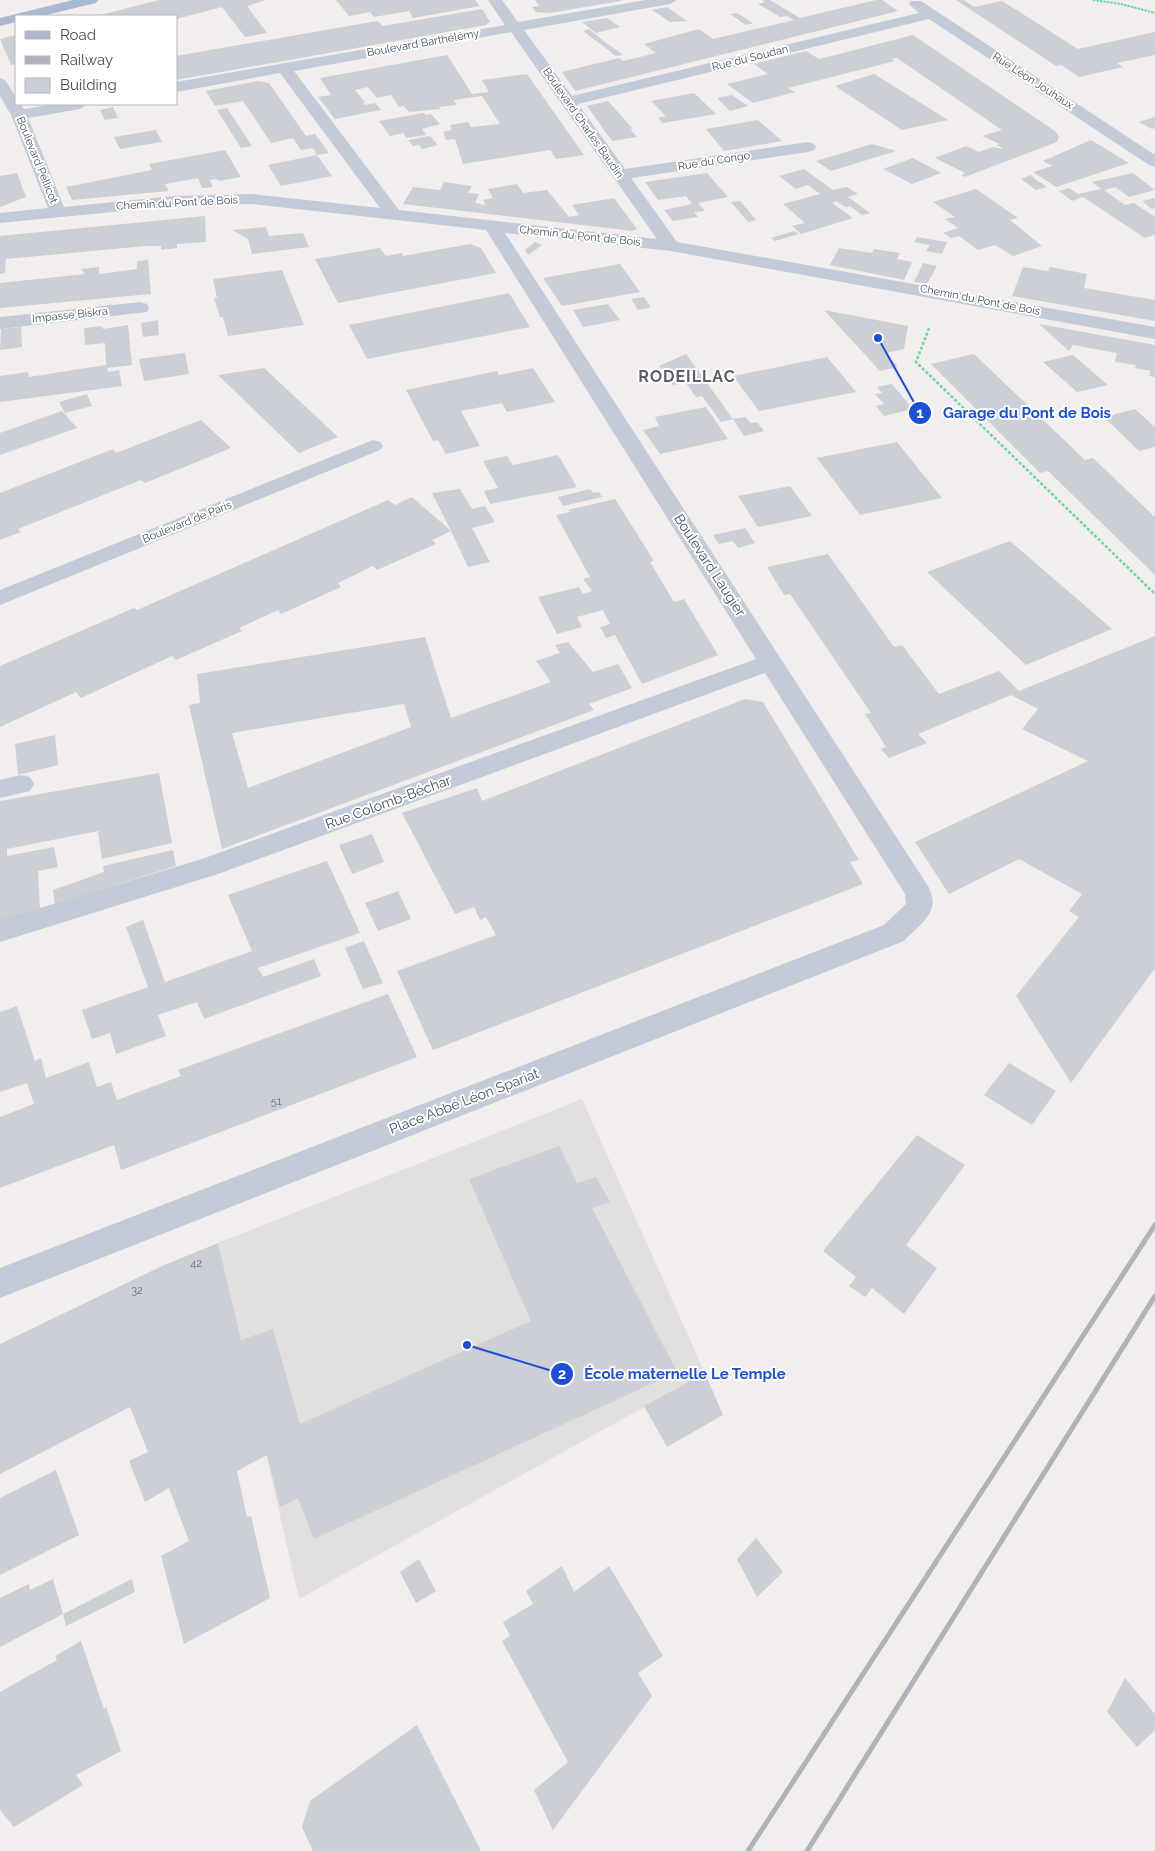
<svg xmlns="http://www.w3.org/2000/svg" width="1155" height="1851" font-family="Raleway,sans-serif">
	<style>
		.education { fill: #e2dfdf }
		.building { fill: #cccfd6; fill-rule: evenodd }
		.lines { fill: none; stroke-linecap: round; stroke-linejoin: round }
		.path-far1 { stroke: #6bd5ac; stroke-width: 2; stroke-dasharray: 2.5 1; stroke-linecap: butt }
		.path { stroke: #6bd5ac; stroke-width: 2.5; stroke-dasharray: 3 2; stroke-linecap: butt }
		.minor { fill: #c2cbd7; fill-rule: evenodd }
		.major { fill: #aab9d0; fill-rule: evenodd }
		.rail { stroke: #afb2b9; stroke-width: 5 }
		.labels { text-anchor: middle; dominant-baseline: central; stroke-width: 4; stroke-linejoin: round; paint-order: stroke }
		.far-street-label { font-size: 11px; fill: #444f5d; stroke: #fff }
		.number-label { font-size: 11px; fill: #666f7b }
		.street-label { font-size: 14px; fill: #444f5d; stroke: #fff }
		.far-district-label { font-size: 16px; font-weight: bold; letter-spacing: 1px; fill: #5a5d64; stroke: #fff }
		.leader { fill: none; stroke: #1d4ed8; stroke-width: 2 }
		.callout-dot { fill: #1d4ed8; stroke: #fff; stroke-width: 2 }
		.mark-label { font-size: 15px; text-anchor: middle; font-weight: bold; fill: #fff }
		.callout-label { font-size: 15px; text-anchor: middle; font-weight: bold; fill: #1d4ed8; stroke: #fff; stroke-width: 4; stroke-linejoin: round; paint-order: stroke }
	</style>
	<rect width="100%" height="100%" fill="#f1eeed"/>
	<!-- education -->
	<path class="education" d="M582,1099L705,1373L299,1599L218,1243Z"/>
	<!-- building -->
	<path class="building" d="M159,0H266L247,6L267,33L245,37L222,7L176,19V16H96Z
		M336,0H475L480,6L413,18L409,11L374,17L370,12L349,16Z
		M535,0H621V1L549,13L536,12L532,7L539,6Z
		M762,0H770L800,18L876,0H882L898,11L575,91L562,72L619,58L623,61L656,53L644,44L699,29L713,39L794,20L787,16L780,17L758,4L765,2Z
		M956,0H964L974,7L1002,1L1078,49L1155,32V55L1117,63L1123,67L1079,77L1061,65L1056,66Z
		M667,7L684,19L688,21L670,22L652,10Z
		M482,9L490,22L486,25L176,80V56L377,21L383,26Z
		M737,13L753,23L746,25L730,14Z
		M607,18L620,27L596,33L582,22Z
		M589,29L605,42L623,55L616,56L583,31Z
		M16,35V64L11,65L0,39Z
		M913,35L1055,131L1059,137L1057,142L965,177L961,175L965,173L935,158L966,146L979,152L993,147L1004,149L997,145L1000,144L982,136L1002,130L897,58L892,59L895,61L788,88L795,92L753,103L727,84L768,74L754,64L806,51L819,59Z
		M447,55L472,94L489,92L482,80L527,74L584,155L556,159L550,150L463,164L455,139L446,140L443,132L452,130L450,125L468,122L471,127L500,124L482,96L454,100L457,105L439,107L440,109L409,112L404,106L399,107L391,95L377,98L368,87L355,90L365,102L363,103L364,105L375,103L381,110L335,119L318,97L331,95L320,78Z
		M874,74L945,118L948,120L902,130L835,86Z
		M258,81L269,83L306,136L315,134L329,153L317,155L332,176L281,186L268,165L317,155L313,148L301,150L293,138L271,143L243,101L215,106L206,91Z
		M694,93L716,114L663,123L658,118L666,116L651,101Z
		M732,95L748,106L730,111L717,98Z
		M608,101L633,129H630L637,137L612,141L587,106Z
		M113,107L118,118L105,120L100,110Z
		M227,108L252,146L241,148L217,110Z
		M424,113L426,115L431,114L440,124L422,129L426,135L407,138L403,133L390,136L379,121Z
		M1155,117V128L1152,129L1139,122Z
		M758,120L782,141L724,151L706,129Z
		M156,130L162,142L120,149L114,137Z
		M430,136L438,145L422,149L419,145L413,146L408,140Z
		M1091,140L1129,163L1056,187L1033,172L1052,166L1043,161Z
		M872,144L896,151L831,171L816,161Z
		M225,150L241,177L219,181L217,179L210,180L213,187L202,188L198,178L165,184L169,191L72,200L66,187L152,170L149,164Z
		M913,158L941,173L912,184L883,169Z
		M804,169L833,190L847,187L858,194L848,197L870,213L862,215L850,206L845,207L837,201L832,203L853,218L801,234L792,226L805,223L783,204L820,194L808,185L796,189L779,176Z
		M17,173L26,197L0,207V176Z
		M707,173L728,197L698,203L705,211L694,212L698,217L673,221L664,210L692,204L686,196L658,200L645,182Z
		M1133,173L1155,190L1129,197L1115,187L1104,190L1125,205L1134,203L1155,217V235L1145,238L1083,197L1072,201L1059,191L1069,188L1078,194L1101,189L1092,182Z
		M1031,175L1035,179L1047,187L1036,190L1021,179Z
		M444,182L472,186L468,193L479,194L475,203L486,205L483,200L493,198L488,189L517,184L523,193L547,190L569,217L579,215L572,205L614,198L637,229L633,231L403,204L413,187L440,190Z
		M976,189L1018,218L1010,220L1042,246L1013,256L995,245L978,250L959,236L951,238L943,233L958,228L945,219L955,217L933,202Z
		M1155,198V208L1152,209L1142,201Z
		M740,201L748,210L756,220L748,222L731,202Z
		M205,216L206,242L177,244V248L161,250V246H146L6,259L5,273L0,274V236Z
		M266,227L269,236L303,233L309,247L252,254L248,239L232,230Z
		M794,231L799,234L775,241L771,238Z
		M917,237L947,242L942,254L926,251L930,245L914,242Z
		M535,242L542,245L528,255L525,250Z
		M470,244L481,248L496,273L338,303L315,259L380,248L386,256L402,253L403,256Z
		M839,248L872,253L874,249L900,253L897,259L912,262L904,280L830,265Z
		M148,260L151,294L0,308V283L85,274L81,269L99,267V274L137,269V261Z
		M923,263L937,266L927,284L914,282Z
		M620,264L640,292L562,306L543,278Z
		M1023,267L1048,271L1050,267L1087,274L1084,288L1155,300V321L1012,296Z
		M282,270L304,325L228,336L223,317H220L214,298H217L213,279Z
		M509,293L530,327L367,359L349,325Z
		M644,297L651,307L638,310L631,299Z
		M608,304L620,320L583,327L573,310Z
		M824,310L908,326L904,349L886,353L898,367L880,371Z
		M158,320L159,335L143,337L141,323Z
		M1039,324L1155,345V377L1149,376L1151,371L1135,368L1136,365L1115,362L1117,353L1073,345L1069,351Z
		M128,325L132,365L107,368L108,372L119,370L122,386L0,402V376L28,372L29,377L106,365L105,343L85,345L84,328L102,326L103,329Z
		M21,327L22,347L0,350L1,329Z
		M185,353L189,374L144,381L139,359Z
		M686,354L733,419L745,417L751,423L757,422L764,431L744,436L733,419L721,422L702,396L696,397L686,383L673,385L659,366Z
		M974,354L1085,460L1093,458L1155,517V575L1048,471L1040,473L931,364Z
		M1073,355L1108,385L1077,392L1043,362Z
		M827,357L856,392L759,411L733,376Z
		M264,368L338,437L299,453L218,375Z
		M533,368L555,402L507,412L502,403L461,411L480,446L446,454L438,440L433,441L406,390L497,371L499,375Z
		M892,384L913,409L884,416L876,406L884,404L875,394L882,393L877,387Z
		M87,394L92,406L65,413L59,402Z
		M706,407L728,439L660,454L643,430L659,426L655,417Z
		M1135,409L1155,427V447L1139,451L1104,417Z
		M62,411L77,428L0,455V433Z
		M201,420L231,448L145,483L141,480L18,529L21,532L0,540V493L113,449L116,453Z
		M897,442L942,498L860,515L817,458Z
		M558,455L577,487L490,504L484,491L498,488L483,461L507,456L513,465Z
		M790,486L812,516L758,527L738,496Z
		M460,489L472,509L485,506L495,522L472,528L490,562L468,567L451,531L432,540L436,544L377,570L373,566L338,583L341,587L281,614L278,610L239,628L242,631L176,660L172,656L81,698L76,692L0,727V666L134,608L137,610L388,500L395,505L412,497L451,531L432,493Z
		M590,489L593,493L599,492L602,497L563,506L558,497Z
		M615,499L654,561L650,562L674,602L684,599L718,655L642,684L615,635L606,638L600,627L610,624L603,610L577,617L582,627L557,634L538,597L579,587L583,594L592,591L583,579L590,577L556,515L570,512L568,510Z
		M745,528L755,543L738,548L733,541L719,544L713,535Z
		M1010,541L1112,629L1026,665L927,572Z
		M828,554L894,647L902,645L939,694L999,671L1019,691L1155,636V968L1071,1083L1016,996L1079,917L1069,911L1082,894L1019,859L949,894L915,842L1088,761L1022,729L1038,709L1011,695L918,734L927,743L889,758L881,749L886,747L865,714L871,713L790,594L784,595L767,567Z
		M425,637L451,718L551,682L536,661L560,653L555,645L568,642L593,672L618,664L632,688L589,704L594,710L222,849L189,705L200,703L197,674ZM404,704L411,727L248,788L232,733Z
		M745,699L763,702L859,860L850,862L863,884L433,1050L397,971L496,935L486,917L480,920L474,907L455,914L402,813L477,788L482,801Z
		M55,735L58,765L18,775L15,744Z
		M159,773L172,843L102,859L98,831L7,849V856L54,847L58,867L38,871L40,908L0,921V801Z
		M372,834L384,862L352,874L339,845Z
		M173,850L176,866L55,904L53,890L104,872L103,866Z
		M327,861L360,933L258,968L263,977L314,959L321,976L204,1019L197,1002L158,1015L166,1036L116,1054L110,1033L92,1039L82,1010L148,987L126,927L143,920L165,982L252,951L228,895Z
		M398,891L411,919L378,931L365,903Z
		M364,941L383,983L363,989L345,948Z
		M388,994L417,1057L121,1170L114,1145L0,1188V1117L34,1104L27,1083L0,1092V1012L17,1006L35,1061L41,1058L46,1078L89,1062L97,1087L111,1082L117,1100L181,1076L178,1070Z
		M1009,1063L1056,1091L1032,1125L984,1095Z
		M917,1135L965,1165L906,1245L937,1268L904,1314L872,1288L865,1297L849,1286L856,1277L823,1251Z
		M559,1146L577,1183L596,1177L610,1202L592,1208L677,1372L314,1539L298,1498L280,1507L267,1455L237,1471L247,1517L251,1516L270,1598L184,1644L161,1556L189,1541L169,1488L145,1502L129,1461L148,1452L130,1407L0,1474V1344L162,1266L218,1243L241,1340L273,1329L300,1424L531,1321L469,1179Z
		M705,1373L723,1415L667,1447L644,1406Z
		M56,1470L79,1535L0,1575V1498Z
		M756,1538L783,1572L757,1597L737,1559Z
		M419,1559L436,1591L416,1603L400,1572Z
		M562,1566L574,1592L609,1566L663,1656L638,1673L652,1696L553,1830L534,1790L568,1762L502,1641L510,1636L503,1622L533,1604L526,1591Z
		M53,1579L63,1614L0,1647V1598L29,1584L30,1590Z
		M132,1579L135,1592L66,1626L63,1614Z
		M81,1641L104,1709L106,1707L121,1751L76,1775L83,1785L14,1827L0,1810V1692L57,1660L55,1656Z
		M1125,1678L1155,1714V1730L1137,1747L1107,1712Z
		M417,1725L481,1851H313L302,1827L310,1801Z"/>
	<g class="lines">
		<!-- path-far1 -->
		<path class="path-far1" d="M1093,0L1121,4L1155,13"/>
		<!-- path -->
		<path class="path" d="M929,328L916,362L1155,594"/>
		<!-- minor -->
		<path class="minor" d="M488,0H502L518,22L646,0H677L670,4L524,30L572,96L919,13L909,4L911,1H921L1155,155V167L1149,165L929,19L578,104L625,169L808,142L814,144L816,147L814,150L808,152L631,178L677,242L1155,327V339L671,251L505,233L928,886C942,912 921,923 904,941L0,1298V1268L884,925L906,904L905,894L765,673L218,874L0,942V920L202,859L756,659L486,230L252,204L174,206L0,223V213L48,208L11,115L0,96V78L5,80L16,97V104H20L24,109L55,104H88L80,109L28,118L64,207L174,196L252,194L380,208L280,73L176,92V82L505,25ZM511,32L657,239L399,210L294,71Z
			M140,302L147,304L149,308L147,312L0,329V317Z
			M373,440L380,442L383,446L380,450L0,605V590Z
			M21,775L30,777L34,784L30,791L0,798V780Z"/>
		<!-- major -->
		<path class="major" d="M73,0H98L96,3L42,16H16V22L0,26V18Z"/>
		<!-- rail -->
		<path class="rail" d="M748,1851L1155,1225
			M807,1851L1155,1296"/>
	</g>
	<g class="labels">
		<!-- far-street labels -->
		<g class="far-street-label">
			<text transform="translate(423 43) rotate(-10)">Boulevard Barthélémy</text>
			<text transform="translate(750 58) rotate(-14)">Rue du Soudan</text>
			<text transform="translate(1033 81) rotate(33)">Rue Léon Jouhaux</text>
			<text transform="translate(583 123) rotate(55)">Boulevard Charles Baudin</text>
			<text transform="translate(37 160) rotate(68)">Boulevard Péllicot</text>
			<text transform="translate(714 161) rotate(-9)">Rue du Congo</text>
			<text transform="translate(177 203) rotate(-3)">Chemin du Pont de Bois</text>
			<text transform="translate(580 236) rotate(6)">Chemin du Pont de Bois</text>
			<text transform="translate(980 300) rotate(11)">Chemin du Pont de Bois</text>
			<text transform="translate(70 315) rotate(-6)">Impasse Biskra</text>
			<text transform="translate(187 522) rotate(-22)">Boulevard de Paris</text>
		</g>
		<!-- number labels -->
		<g class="number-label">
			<text x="276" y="1101">51</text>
			<text x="196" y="1263">42</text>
			<text x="137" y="1290">32</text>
		</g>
		<!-- street labels -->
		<g class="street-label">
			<text transform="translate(710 565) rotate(57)">Boulevard Laugier</text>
			<text transform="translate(388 802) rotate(-20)">Rue Colomb-Béchar</text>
			<text transform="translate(464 1101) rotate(-21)">Place Abbé Léon Spariat</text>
		</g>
		<!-- far-district labels -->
		<g class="far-district-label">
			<text x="687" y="376">RODEILLAC</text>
		</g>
	</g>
	<!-- callouts -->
	<path class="leader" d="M878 338L920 413M467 1345L562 1374"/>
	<g class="callout-dot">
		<circle cx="878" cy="338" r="5"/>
		<circle cx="467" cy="1345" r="5"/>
		<circle cx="920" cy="413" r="12"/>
		<circle cx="562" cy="1374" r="12"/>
	</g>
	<g class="mark-label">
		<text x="920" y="418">1</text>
		<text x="562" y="1379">2</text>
	</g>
	<g class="callout-label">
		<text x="1027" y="418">Garage du Pont de Bois</text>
		<text x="685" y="1379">École maternelle Le Temple</text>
	</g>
	<!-- legend -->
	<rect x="15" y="15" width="162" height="90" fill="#ffffff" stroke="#b4b9be"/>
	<rect x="25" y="31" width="25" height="8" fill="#aab9d0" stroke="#b4b9be"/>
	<text x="60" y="40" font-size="15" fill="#444f5d">Road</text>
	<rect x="25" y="56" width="25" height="8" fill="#afb2b9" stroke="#b4b9be"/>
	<text x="60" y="65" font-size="15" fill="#444f5d">Railway</text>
	<rect x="25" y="78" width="25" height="15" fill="#cccfd6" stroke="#b4b9be"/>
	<text x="60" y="90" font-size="15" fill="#444f5d">Building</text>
</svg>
